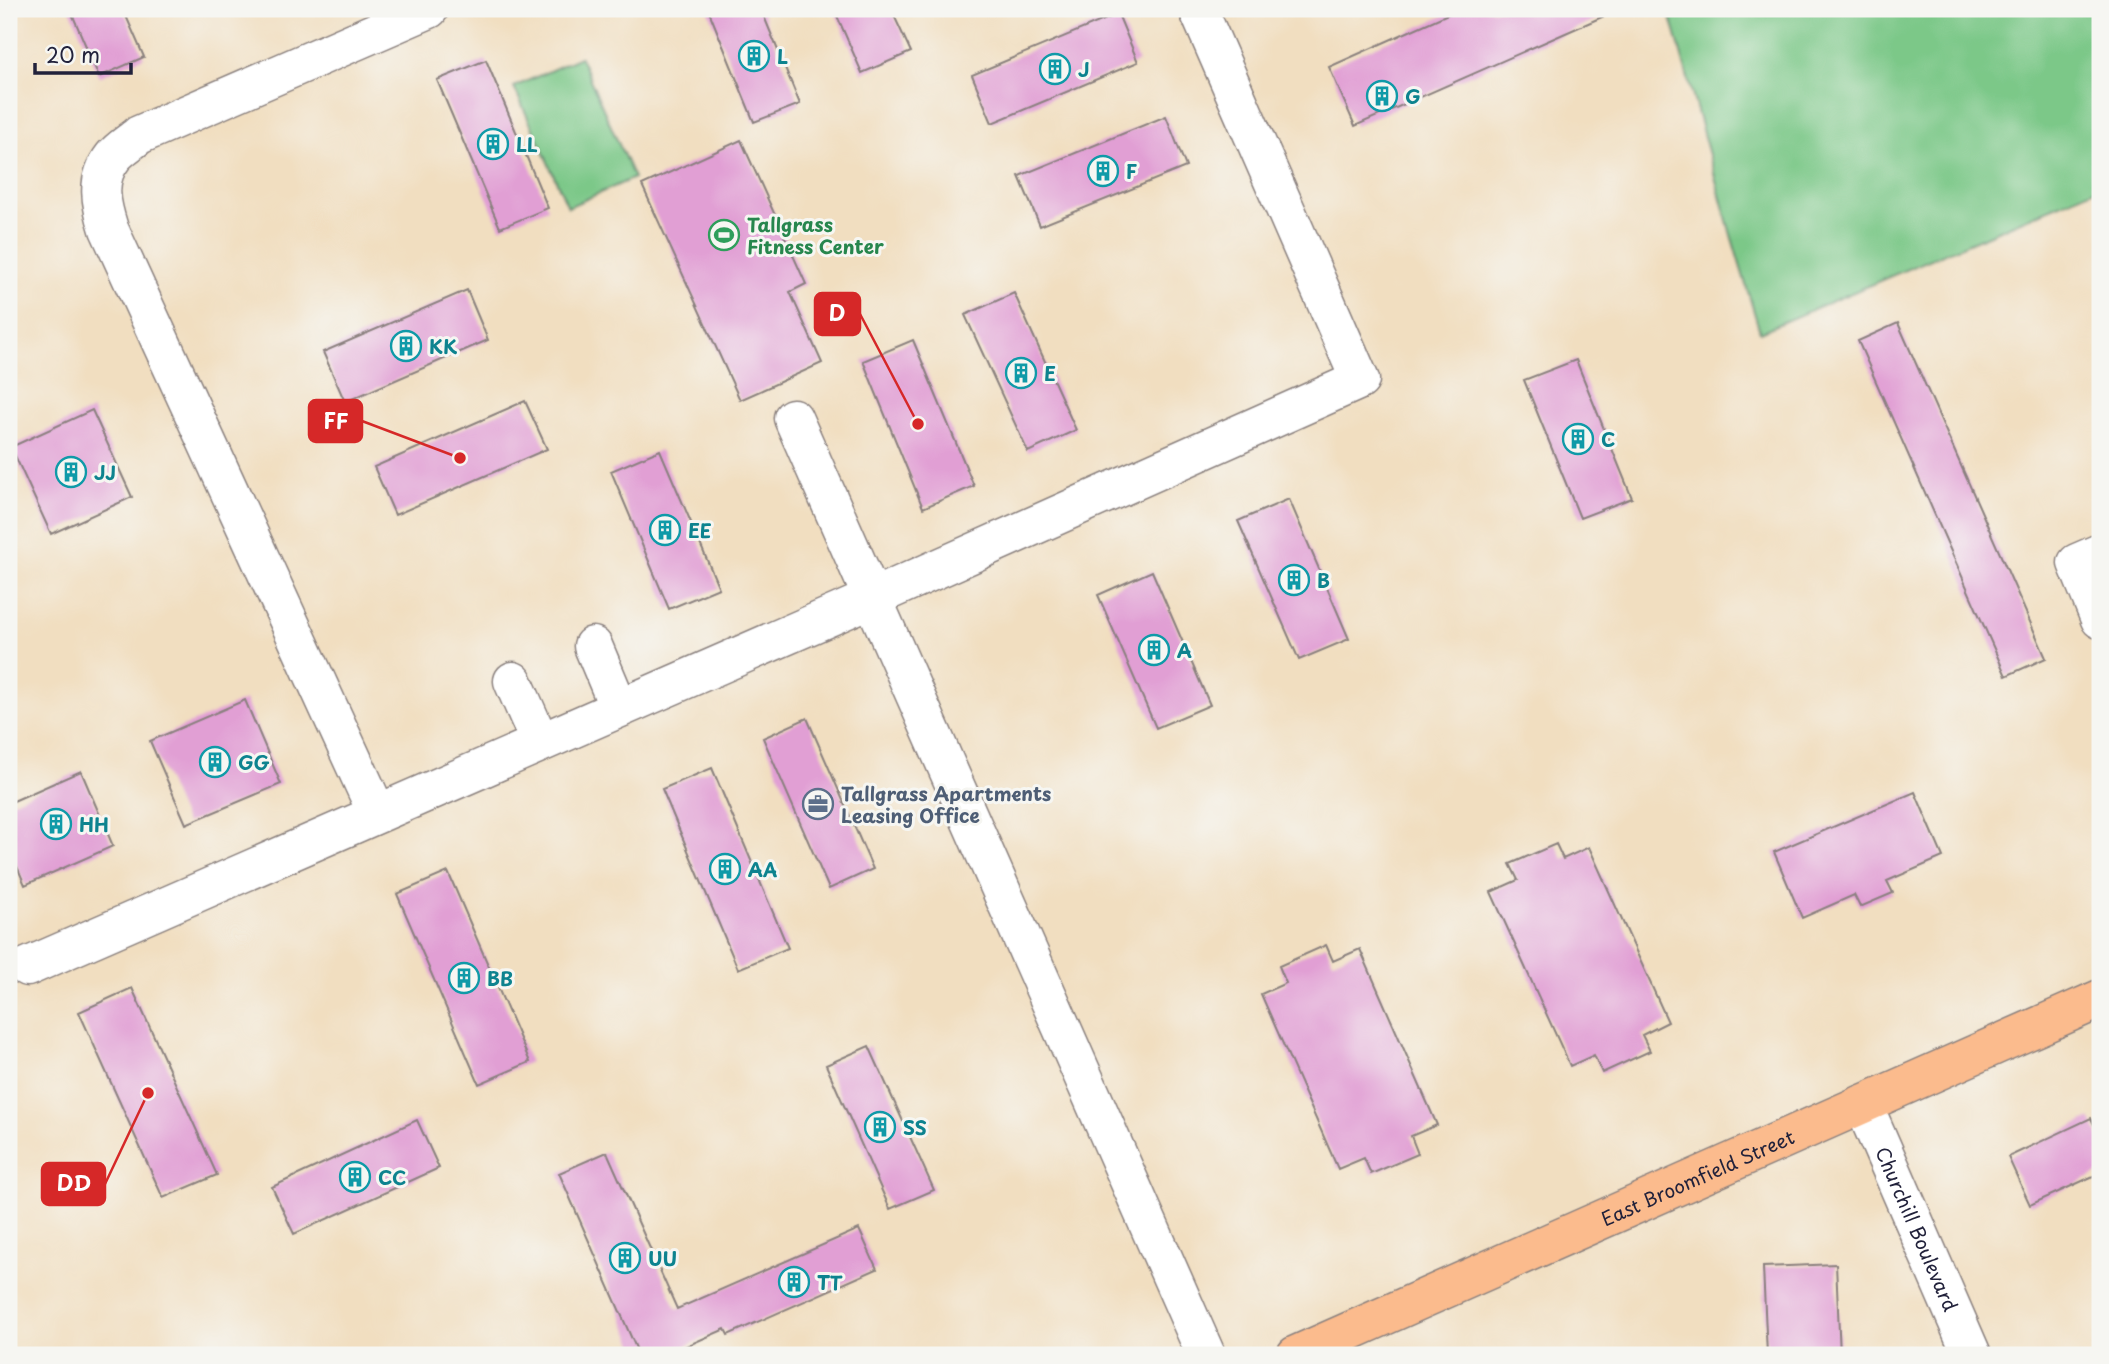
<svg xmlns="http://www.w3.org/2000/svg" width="2109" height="1364" font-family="'Playpen Sans',sans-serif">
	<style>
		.green { fill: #7bc888; stroke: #4e7562; stroke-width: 2 }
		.building { fill: #e19fd4 }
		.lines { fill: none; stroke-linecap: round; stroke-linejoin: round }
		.minor-casing { stroke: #8a807e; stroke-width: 41 }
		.major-casing { stroke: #8a807e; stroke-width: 41 }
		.minor { stroke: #fff; stroke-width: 38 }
		.major { stroke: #fbbb8d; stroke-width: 38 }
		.labels { text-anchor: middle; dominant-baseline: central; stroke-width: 6; stroke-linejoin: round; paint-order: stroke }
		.culture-label { font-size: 19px; font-weight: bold; fill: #0d838f; stroke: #f6f6f2; text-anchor: start }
		.leisure-label { font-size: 19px; font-weight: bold; fill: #27864d; stroke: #f6f6f2; text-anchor: start }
		.service-label { font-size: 19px; font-weight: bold; fill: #4e5e75; stroke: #f6f6f2; text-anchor: start }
		.street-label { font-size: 19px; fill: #22223b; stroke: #f6f6f2 }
		.leader { fill: none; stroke: #d62828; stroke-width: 2.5 }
		.callout-dot { fill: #d62828; stroke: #f6f6f2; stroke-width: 2.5 }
		.callout { fill: #d62828; stroke: #d62828; stroke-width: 2.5 }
		.callout-label { font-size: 21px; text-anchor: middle; font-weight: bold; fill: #fff }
	</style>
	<rect width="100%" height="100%" fill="#f6f6f2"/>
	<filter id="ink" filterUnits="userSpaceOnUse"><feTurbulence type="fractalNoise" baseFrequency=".0143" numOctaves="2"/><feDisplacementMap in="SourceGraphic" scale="14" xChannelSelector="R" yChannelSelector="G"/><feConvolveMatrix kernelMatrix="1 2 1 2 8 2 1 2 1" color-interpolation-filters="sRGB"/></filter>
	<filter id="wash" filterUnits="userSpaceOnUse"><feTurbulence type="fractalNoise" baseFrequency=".00686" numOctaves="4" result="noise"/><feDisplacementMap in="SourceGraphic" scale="28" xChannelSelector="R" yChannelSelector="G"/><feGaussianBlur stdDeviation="1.57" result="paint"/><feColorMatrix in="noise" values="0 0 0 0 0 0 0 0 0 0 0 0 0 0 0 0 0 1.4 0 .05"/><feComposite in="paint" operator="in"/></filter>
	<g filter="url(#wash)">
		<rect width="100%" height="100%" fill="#f1dec0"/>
		<!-- green -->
		<path class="green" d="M1666,9H2100V187L1760,332L1731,235L1673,24Z
			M580,57L634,178L568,207L514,87Z"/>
		<g id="blocks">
			<!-- building -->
			<path class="building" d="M70,9H123L144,57L99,77Z
				M708,9H761L800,104L754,122Z
				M834,9H891L911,52L862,73Z
				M1459,9H1620L1355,126L1329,67Z
				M1118,14L1138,62L992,123L972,75Z
				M486,60L548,208L500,228L437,80Z
				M1166,116L1186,167L1040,226L1019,176Z
				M741,140L806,284L790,292L822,363L740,400L642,185Z
				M467,290L488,340L345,402L323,352Z
				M1014,293L1076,430L1028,452L965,315Z
				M1898,323L2046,658L2006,676L1858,341Z
				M913,340L974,486L923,508L863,361Z
				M1576,360L1632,498L1580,518L1524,380Z
				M525,401L547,449L395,515L374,467Z
				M92,410L132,497L51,534L11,447Z
				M660,450L719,588L669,609L611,471Z
				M1289,499L1349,639L1299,660L1238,521Z
				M1152,571L1210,705L1156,728L1098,595Z
				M245,700L281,784L186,824L150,741Z
				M807,718L873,869L829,889L763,738Z
				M712,768L788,948L738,969L662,789Z
				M81,771L113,846L25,885L9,848V803Z
				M1915,792L1943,857L1887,881L1893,893L1860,907L1854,895L1802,918L1774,852Z
				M1556,844L1563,859L1589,847L1668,1022L1642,1035L1650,1051L1602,1073L1594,1055L1570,1066L1491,892L1518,880L1510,864Z
				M448,872L530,1062L479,1084L397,894Z
				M1326,945L1333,961L1360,949L1437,1125L1411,1136L1418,1154L1371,1174L1364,1158L1338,1169L1261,994L1286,983L1279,966Z
				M132,988L217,1175L163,1198L79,1012Z
				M869,1046L934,1190L890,1209L826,1065Z
				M2091,1118L2100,1138V1173L2030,1205L2008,1157Z
				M417,1120L439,1168L294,1234L272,1187Z
				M607,1152L677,1309L859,1229L877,1269L728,1335L725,1329L666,1355H639L559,1173Z
				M1836,1264L1840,1355H1767L1763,1267Z"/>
		</g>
	</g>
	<g filter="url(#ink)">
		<use href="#blocks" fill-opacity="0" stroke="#8a807e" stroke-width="2"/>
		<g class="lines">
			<!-- minor casing -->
			<g class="minor-casing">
				<g id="minor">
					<path d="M793,418L1206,1355"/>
					<path d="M2100,553L2077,563L2100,619"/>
					<path d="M593,646L619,708"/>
					<path d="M513,681L540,742"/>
					<path d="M377,813L109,229C101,204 95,180 113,157C119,149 131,142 139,135L429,9"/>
					<path d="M27,967L872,598L1360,380L1198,9"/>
					<path id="s1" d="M1863,1104L1972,1355"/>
				</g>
			</g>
			<!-- major casing -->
			<g class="major-casing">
				<g id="major">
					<path id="s2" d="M1296,1355L2100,999"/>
				</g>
			</g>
			<!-- minor -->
			<use href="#minor" class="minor"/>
			<!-- major -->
			<use href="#major" class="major"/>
		</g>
	</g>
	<!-- icons -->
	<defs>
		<g id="building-ring" transform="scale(1.575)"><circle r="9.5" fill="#f6f6f2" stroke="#0f9aa8" stroke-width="1.5"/><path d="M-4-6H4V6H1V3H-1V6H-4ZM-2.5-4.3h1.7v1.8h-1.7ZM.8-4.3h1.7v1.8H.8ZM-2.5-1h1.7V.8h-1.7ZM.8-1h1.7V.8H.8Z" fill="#0f9aa8"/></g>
		<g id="stadium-ring" transform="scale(1.575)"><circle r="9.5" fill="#f6f6f2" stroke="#2e9e5b" stroke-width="1.5"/><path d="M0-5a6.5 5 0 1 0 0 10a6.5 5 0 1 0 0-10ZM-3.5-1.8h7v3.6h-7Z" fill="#2e9e5b"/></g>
		<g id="office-ring" transform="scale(1.575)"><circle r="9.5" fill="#f6f6f2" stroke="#5c6f8a" stroke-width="1.5"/><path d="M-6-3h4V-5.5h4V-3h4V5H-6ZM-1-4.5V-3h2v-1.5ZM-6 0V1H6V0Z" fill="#5c6f8a"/></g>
	</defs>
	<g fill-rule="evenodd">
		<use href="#building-ring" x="754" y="56"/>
		<use href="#building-ring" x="1055" y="69"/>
		<use href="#building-ring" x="1382" y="96"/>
		<use href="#building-ring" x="493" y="144"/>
		<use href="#building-ring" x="1103" y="171"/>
		<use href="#stadium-ring" x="724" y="235"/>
		<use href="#building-ring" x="406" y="346"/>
		<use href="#building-ring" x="1021" y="373"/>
		<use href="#building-ring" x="1578" y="439"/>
		<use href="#building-ring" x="71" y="472"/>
		<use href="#building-ring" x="665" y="530"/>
		<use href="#building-ring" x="1294" y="580"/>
		<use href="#building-ring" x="1154" y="650"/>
		<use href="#building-ring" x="215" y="762"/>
		<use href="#office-ring" x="818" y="804"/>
		<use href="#building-ring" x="56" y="824"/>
		<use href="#building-ring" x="725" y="869"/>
		<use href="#building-ring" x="464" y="978"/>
		<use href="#building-ring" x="880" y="1127"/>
		<use href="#building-ring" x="355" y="1177"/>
		<use href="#building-ring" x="625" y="1258"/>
		<use href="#building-ring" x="794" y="1282"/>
	</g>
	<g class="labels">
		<!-- culture labels -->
		<g class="culture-label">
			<text x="777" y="56">L</text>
			<text x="1078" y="69">J</text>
			<text x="1405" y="96">G</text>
			<text x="516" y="144">LL</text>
			<text x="1126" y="171">F</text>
			<text x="429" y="346">KK</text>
			<text x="1044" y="373">E</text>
			<text x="1601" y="439">C</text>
			<text x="94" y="472">JJ</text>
			<text x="688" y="530">EE</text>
			<text x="1317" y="580">B</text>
			<text x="1177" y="650">A</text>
			<text x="238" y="762">GG</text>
			<text x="79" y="824">HH</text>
			<text x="748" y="869">AA</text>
			<text x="487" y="978">BB</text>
			<text x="903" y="1127">SS</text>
			<text x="378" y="1177">CC</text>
			<text x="648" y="1258">UU</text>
			<text x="817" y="1282">TT</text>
		</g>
		<!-- leisure labels -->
		<g class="leisure-label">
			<text x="747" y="224">Tallgrass<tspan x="747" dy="22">Fitness Center</tspan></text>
		</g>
		<!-- service labels -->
		<g class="service-label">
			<text x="841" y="793">Tallgrass Apartments<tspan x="841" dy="22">Leasing Office</tspan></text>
		</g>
		<!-- street labels -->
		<g class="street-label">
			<text stroke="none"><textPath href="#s2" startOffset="439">East Broomfield Street</textPath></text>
			<text stroke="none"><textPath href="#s1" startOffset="136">Churchill Boulevard</textPath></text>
		</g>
	</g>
	<!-- callouts -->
	<path class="leader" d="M918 424L860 314M460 458L362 421M148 1093L105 1184"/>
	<g class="callout-dot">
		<circle cx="918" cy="424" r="7"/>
		<circle cx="460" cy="458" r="7"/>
		<circle cx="148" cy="1093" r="7"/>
	</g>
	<g class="callout">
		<rect x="815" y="293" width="45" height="42" rx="7"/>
		<rect x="309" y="400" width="53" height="42" rx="7"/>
		<rect x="42" y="1163" width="63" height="42" rx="7"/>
	</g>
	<g class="callout-label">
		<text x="837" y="321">D</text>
		<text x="336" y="429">FF</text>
		<text x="74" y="1191">DD</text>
	</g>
	<!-- margin -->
	<rect width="2109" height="1364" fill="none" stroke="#f6f6f2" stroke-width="35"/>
	<!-- scale -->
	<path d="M35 63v10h96v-10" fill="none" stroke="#22223b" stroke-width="3.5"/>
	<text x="46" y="63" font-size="21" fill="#22223b" stroke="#f6f6f2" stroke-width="5" paint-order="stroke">20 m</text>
</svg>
